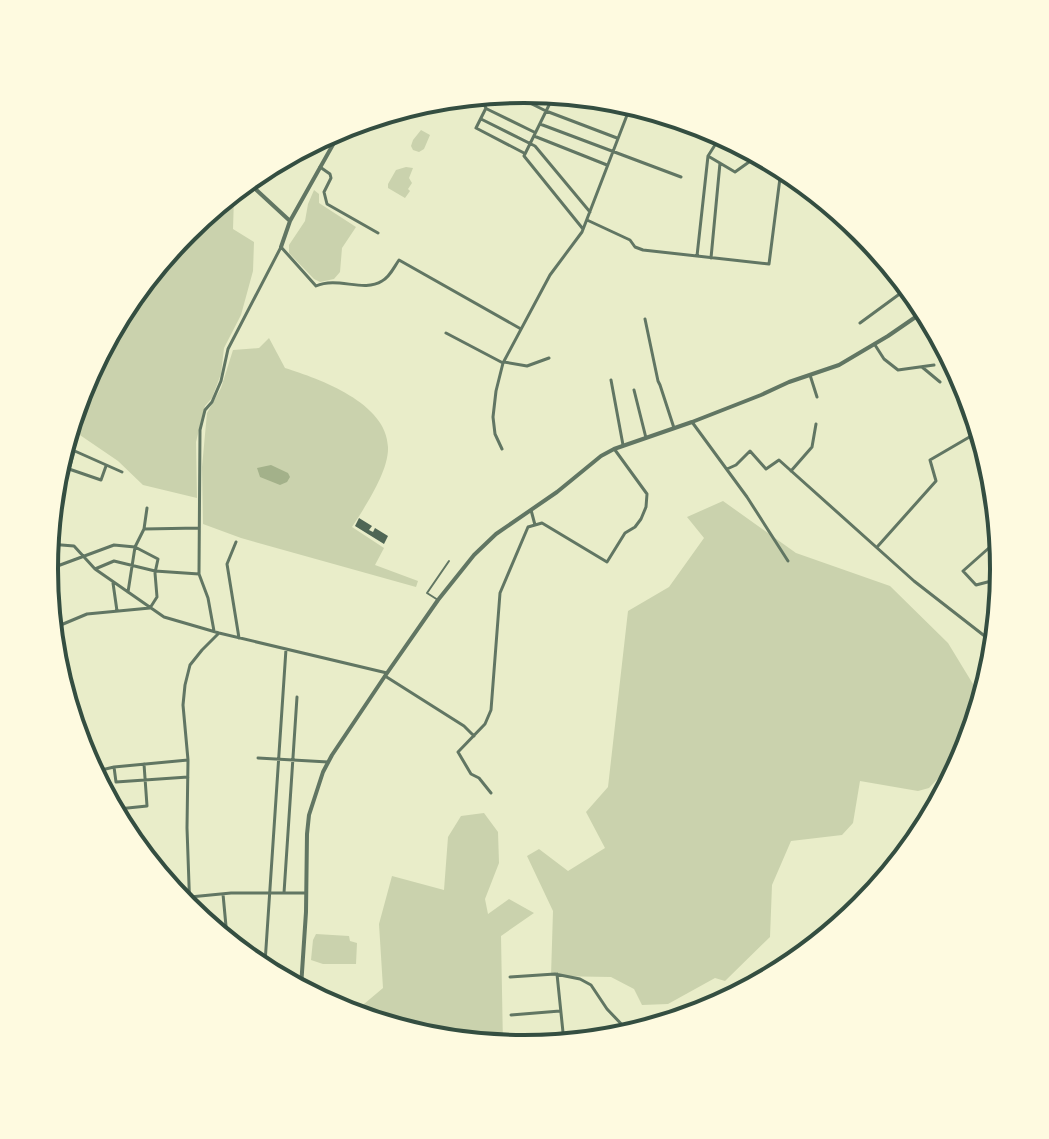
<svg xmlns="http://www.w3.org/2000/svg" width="1049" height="1139" font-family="'PT Serif',serif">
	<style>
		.green { fill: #cad2ad }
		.water { fill: #a3b18a }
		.building { fill: #4f6655 }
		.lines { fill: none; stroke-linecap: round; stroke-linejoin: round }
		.service { stroke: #617663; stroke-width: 2 }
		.minor { stroke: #617663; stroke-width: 3 }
		.tertiary { stroke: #617663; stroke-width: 4 }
		.rim { fill: none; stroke: #344e41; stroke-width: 4 }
	</style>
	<rect width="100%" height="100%" fill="#e9edc9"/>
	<!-- green -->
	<path class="green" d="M421,130L430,135L424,149L419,152L413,150L411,146L413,140Z
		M406,167L413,168L409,178L412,183L408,189L410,191L405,198L388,188V184L396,170Z
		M314,190L319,194V203L356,227L342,248L340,272L334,279L320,282L314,279L289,253V245L305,221L308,204Z
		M234,197L233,229L254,242L253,271L241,315L224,348L221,374L212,398L205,406L196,442L197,498L143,485L118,461L74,431L71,432L81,385L185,229Z
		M269,338L285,368C320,379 387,403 388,447C389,471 365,507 352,527L384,548L375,565L418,581L416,587L241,538L203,524L202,467L207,413L221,388L233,350L259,348Z
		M723,501L796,553L890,586L948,643L976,689L977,708L970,745L929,788L918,791L860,781L853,823L842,835L791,841L772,885L770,937L725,981L715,978L668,1004L642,1005L634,989L611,977L551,976L553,911L527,856L539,849L568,871L605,848L586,812L608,787L628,611L669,587L704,538L687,517Z
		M484,813L498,832L499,863L485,899L488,914L509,899L534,913L501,936L503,1046L351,1015L383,988L379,924L392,876L444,890L448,837L461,816Z
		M316,934L349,936L350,941L357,943L356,964H323L311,960L313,940Z"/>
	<!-- water -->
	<path class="water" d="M271,465L288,473L290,477L287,482L280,485L260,477L257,468Z"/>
	<!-- building -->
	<path class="building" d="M359,518L372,526L369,530L373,532L375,528L388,536L384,544L355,526Z"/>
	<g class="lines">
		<!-- service -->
		<path class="service" d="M438,600L427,593L449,561"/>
		<!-- minor -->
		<path class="minor" d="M508,92L546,111L617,138
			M554,95L524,156L583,229
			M480,98L486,108L476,128L524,153
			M487,109L534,132
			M481,119L535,146L590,212
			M540,124L681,177
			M534,136L607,165
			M708,156L735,172L756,157
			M320,167L330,174L331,178L324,192L327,204L378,233
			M587,220L630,240L635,247L643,250L769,264L780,178L788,179
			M697,256L708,156L722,134
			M711,258L720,163
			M645,319L658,381L660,385L674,428
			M860,323L905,290
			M446,333L503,363
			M875,345L884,359L898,370L934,365
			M504,362L527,366L549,358
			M922,367L940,382
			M810,375L817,397
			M611,380L623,445
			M634,390L646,438
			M692,422L747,497L788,561
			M68,448L122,472
			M502,449L495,434L493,417L496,391L503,363L550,275L582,232L629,110
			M74,452L69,469L101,480L106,466
			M727,469L736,465L750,451L766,469L779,460L914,581L991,641
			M791,471L812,447L816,424
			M531,510L535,525
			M144,529L199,528
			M997,530V532
			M999,539L963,571L976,585L1003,578
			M236,542L227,564L239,638
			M49,544L74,546L95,569L164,617L219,633L387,673
			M878,546L936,481L930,460L978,432
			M95,569L114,561L155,571L199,574
			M44,571L114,545L135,547L158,559L155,573L157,597L150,608L87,614L56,627
			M113,583L117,611
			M128,592L135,547L144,529L147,508
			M214,631L208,598L199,574L200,430L205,410L212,402L221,381L228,349L281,247L316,286C338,276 363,293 382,281C390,277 394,267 399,260L521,329
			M385,676L464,726L474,736
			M258,758L328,762
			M114,767L116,782L188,777
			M93,772L114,767L188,760
			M491,793L479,778L471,774L458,752L485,724L491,710L500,593L528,527L542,523L607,562L625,533L635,527L641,519L646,507L647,494L615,450
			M118,809L147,806L144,764
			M174,893L189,892
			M284,893L297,697
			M223,894L227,937
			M190,897L231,893H306
			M190,913L187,828L188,760L183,705L185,685L190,665L202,650L219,633
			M265,963L286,649
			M557,974L564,1042
			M510,977L555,974L580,979L591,985L607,1009L627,1030
			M511,1015L560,1011"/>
		<!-- tertiary -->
		<path class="tertiary" d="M251,185L290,221
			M281,247L290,221L344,125
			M849,920L923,821
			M301,987L306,912L307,834L309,815L323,772L332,755L385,676L438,600L474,555L496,534L557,492L601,456L614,449L692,422L761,395L789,382L839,365L888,336L920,314"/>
	</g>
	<!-- crop -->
	<path d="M0 0H1049V1139H0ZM58 569a466 466 0 1 1 932 0a466 466 0 1 1-932 0Z" fill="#fefae0" fill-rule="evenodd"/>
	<path class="rim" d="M58 569a466 466 0 1 1 932 0a466 466 0 1 1-932 0Z"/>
</svg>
